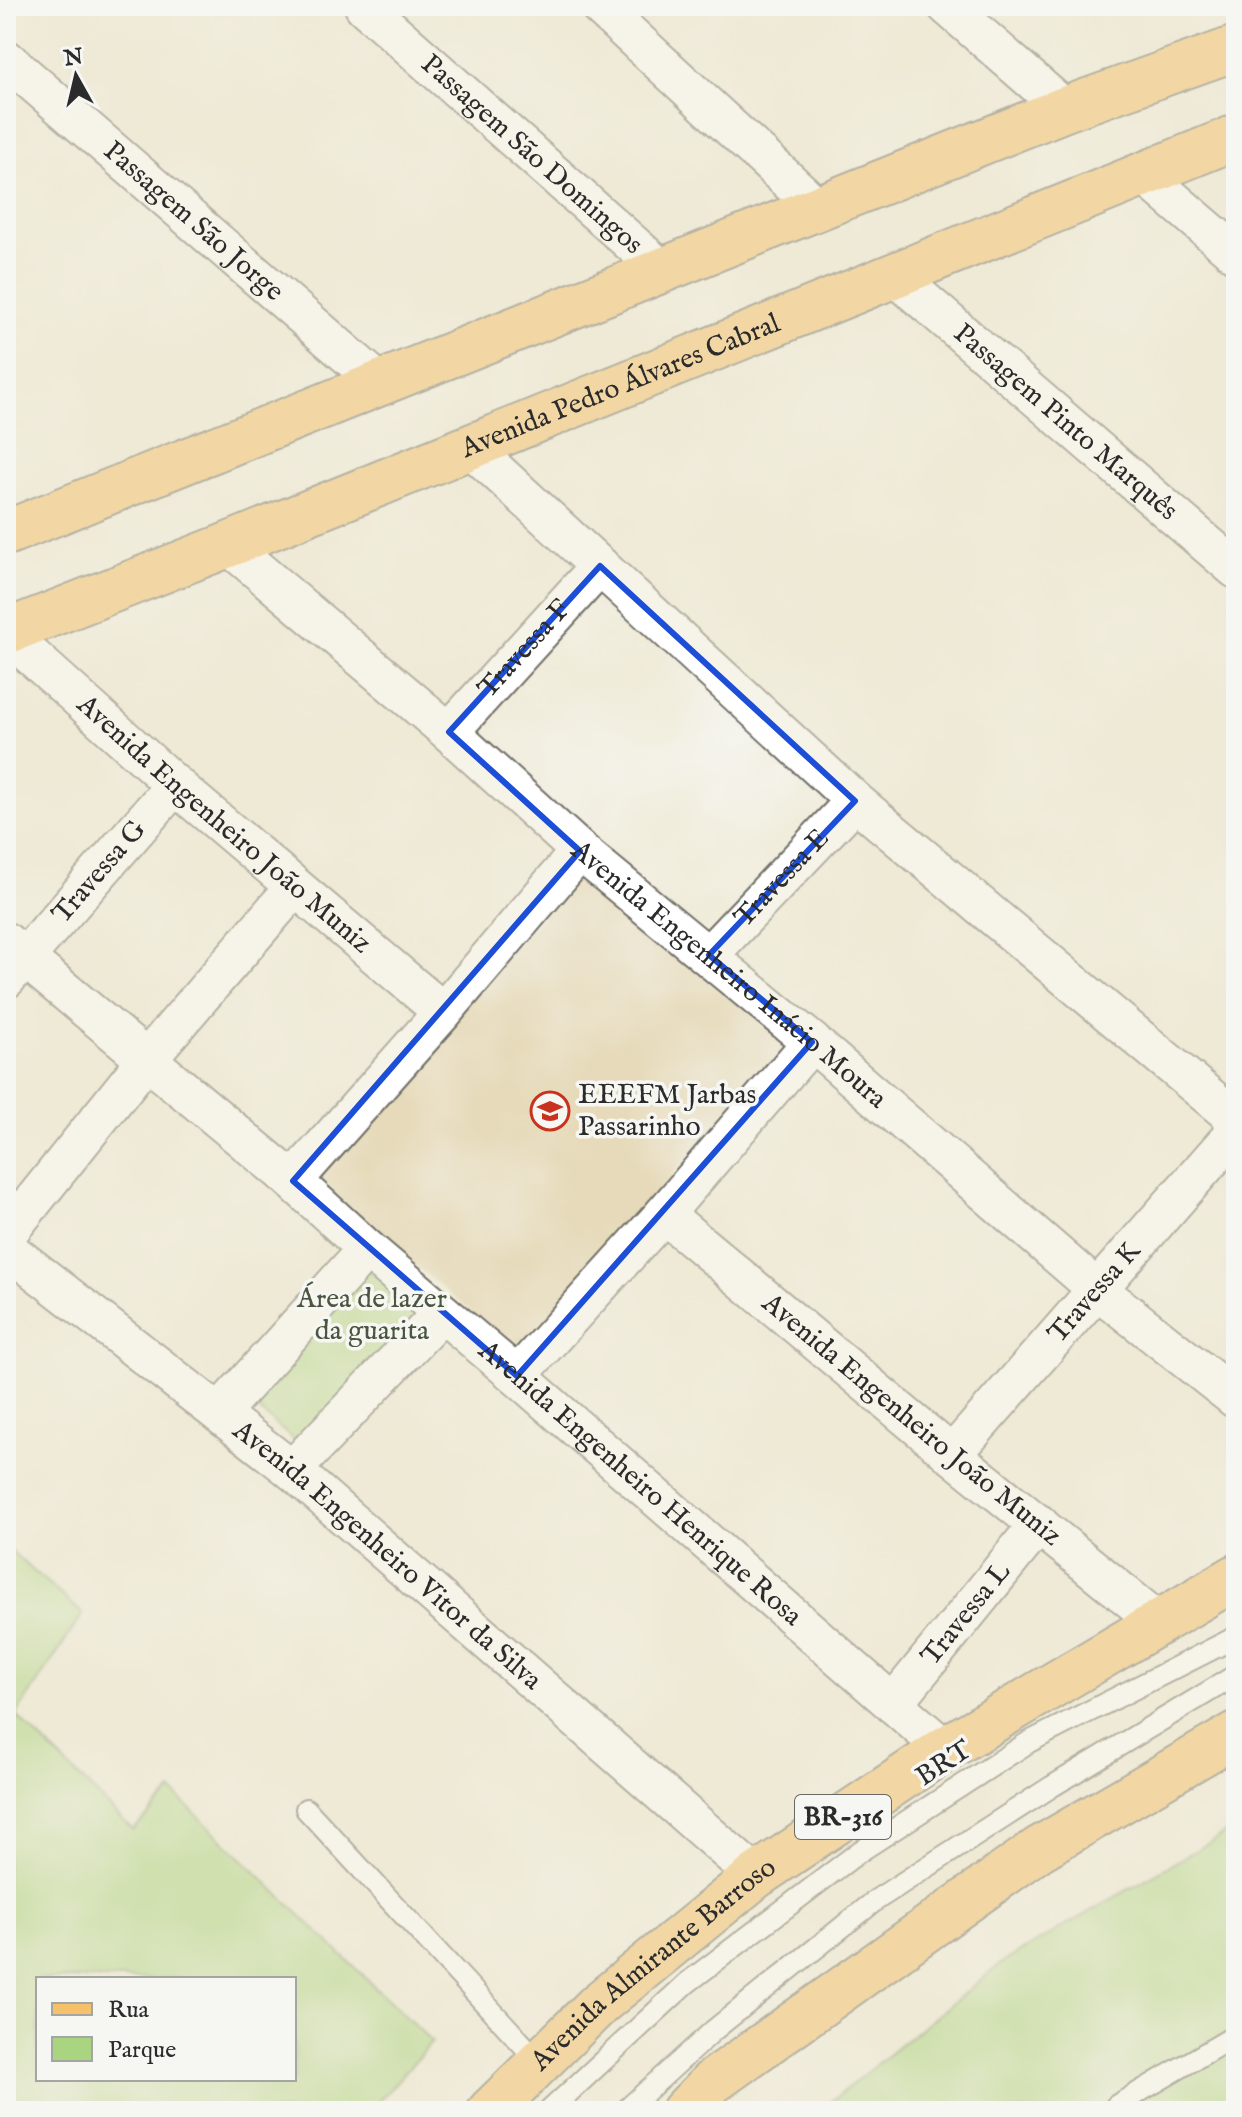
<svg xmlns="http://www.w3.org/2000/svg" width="1242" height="2117" font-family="'IM FELL English',serif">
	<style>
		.built { fill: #e6daba }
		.green { fill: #aad580; stroke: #6a8056; stroke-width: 2; fill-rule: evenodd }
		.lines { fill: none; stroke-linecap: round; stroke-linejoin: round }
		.service-casing { stroke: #706e66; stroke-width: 24 }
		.minor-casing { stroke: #706e66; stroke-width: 42 }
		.primary-casing { stroke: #706e66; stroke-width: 48 }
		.trunk-casing { stroke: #706e66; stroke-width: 48 }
		.service { stroke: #fff; stroke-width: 20 }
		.minor { stroke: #fff; stroke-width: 38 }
		.primary { stroke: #f5c16b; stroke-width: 44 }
		.trunk { stroke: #f5c16b; stroke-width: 44 }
		.marked { fill: none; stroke: #1d4ed8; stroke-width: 6; stroke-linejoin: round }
		.labels { text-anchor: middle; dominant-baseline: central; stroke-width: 7; stroke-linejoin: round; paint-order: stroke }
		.shield { fill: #f6f6f2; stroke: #686867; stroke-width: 2 }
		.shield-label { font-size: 26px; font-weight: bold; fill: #2b2b2b }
		.street-label { font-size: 28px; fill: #2b2b2b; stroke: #f6f6f2 }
		.poi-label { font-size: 28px; fill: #2b2b2b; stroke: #f6f6f2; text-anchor: start }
		.park-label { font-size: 28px; fill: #4b5640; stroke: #f6f6f2 }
	</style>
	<rect width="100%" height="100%" fill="#f6f6f2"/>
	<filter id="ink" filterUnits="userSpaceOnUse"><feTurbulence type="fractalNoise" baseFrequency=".0125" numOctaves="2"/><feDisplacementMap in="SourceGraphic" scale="16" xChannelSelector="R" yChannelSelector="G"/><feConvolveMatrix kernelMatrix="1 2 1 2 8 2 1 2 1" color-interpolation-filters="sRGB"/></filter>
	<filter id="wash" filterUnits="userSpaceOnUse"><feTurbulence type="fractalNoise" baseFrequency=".006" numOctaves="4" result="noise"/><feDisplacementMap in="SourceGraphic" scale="32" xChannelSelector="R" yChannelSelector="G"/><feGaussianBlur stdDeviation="1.8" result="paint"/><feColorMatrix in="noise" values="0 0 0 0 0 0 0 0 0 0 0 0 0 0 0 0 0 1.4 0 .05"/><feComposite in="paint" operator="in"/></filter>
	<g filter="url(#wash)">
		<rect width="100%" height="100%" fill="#efead5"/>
		<!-- built -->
		<path class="built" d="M582,870L788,1043L519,1351L312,1180Z"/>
		<!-- green -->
		<path class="green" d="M367,1268L422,1310L299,1444L250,1403Z
			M6,1547L83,1614L16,1715L133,1830L172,1791L432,2042L370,2111H6ZM38,1979H294V2079H38Z
			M1236,1827V2111H819L1003,1962Z"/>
	</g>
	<g filter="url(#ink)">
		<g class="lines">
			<!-- service casing -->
			<g class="service-casing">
				<path id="service" d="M306,1809L538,2061
					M549,2111L687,1983L859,1852L1029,1742L1236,1637
					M625,2111L714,2030L876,1900L1051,1787L1236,1675
					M1112,2111L1117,2105L1236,2035"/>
			</g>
			<!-- minor casing -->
			<g class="minor-casing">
				<g id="minor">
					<path id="s1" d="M364,6L662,270"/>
					<path d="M599,6L819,209"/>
					<path d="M947,6L1065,109"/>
					<path id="s2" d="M6,59L381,384"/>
					<path d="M1143,174L1236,254"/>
					<path id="s3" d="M894,275L1236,569"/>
					<path d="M469,446L855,801L1236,1119"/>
					<path id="s4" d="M228,545L449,732L580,851L812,1042L1098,1290L1236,1399"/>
					<path id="s5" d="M6,633L175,785L443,1012"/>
					<path id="s6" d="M449,732L600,566"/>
					<path id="s7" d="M6,942L293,1181L367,1249L517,1376L945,1749"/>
					<path id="s8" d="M709,955L855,801"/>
					<path id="s9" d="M6,979L175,785"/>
					<path d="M293,1181L443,1012L580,851"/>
					<path id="s10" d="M664,1214L952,1455L1160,1623"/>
					<path d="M6,1235L146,1060L294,888"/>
					<path id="s11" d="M6,1248L292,1470L756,1876"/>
					<path d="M517,1376L664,1214L812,1042"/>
					<path d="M220,1412L367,1249"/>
					<path id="s12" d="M952,1455L1236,1131"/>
					<path d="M292,1470L442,1313"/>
					<path id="s13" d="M893,1704L1039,1524"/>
				</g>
			</g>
			<!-- primary casing -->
			<g class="primary-casing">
				<g id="primary">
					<path d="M6,533L1065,109L1236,48"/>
					<path id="s14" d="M6,632L228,545L1236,137"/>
				</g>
			</g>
			<!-- trunk casing -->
			<g class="trunk-casing">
				<g id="trunk">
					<path id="s15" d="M490,2111L600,2003L756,1876L945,1749L1236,1577"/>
					<path d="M684,2111L712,2082L1039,1849L1236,1734"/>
				</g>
			</g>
			<!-- service -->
			<use href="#service" class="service"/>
			<!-- minor -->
			<use href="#minor" class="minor"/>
			<!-- primary -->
			<use href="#primary" class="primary"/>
			<!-- trunk -->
			<use href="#trunk" class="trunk"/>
		</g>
	</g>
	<!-- marked area -->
	<path d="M0 0H1242V2117H0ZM600,566L855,801L709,955L812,1042L517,1376L293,1181L580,851L449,732Z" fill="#efead5" fill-opacity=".55" fill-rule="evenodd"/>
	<path class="marked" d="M600,566L855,801L709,955L812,1042L517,1376L293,1181L580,851L449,732Z"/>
	<!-- icons -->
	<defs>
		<g id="school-ring" transform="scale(2)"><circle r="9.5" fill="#f6f6f2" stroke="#c8321e" stroke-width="1.5"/><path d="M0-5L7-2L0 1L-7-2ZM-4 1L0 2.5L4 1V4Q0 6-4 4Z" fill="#c8321e"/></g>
	</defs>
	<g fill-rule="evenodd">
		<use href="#school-ring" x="550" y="1111"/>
	</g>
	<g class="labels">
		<!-- shield labels -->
		<rect class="shield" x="795" y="1795" width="96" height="44" rx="6"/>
		<g class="shield-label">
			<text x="843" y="1817">BR-316</text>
		</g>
		<!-- street labels -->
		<g class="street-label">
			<text stroke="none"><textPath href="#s1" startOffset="224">Passagem São Domingos</textPath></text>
			<text stroke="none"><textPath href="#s2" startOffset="248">Passagem São Jorge</textPath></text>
			<text stroke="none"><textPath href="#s14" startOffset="662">Avenida Pedro Álvares Cabral</textPath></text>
			<text stroke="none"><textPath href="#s3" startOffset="226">Passagem Pinto Marquês</textPath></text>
			<text stroke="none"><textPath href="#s6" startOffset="112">Travessa F</textPath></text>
			<text stroke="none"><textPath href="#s5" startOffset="290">Avenida Engenheiro João Muniz</textPath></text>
			<text stroke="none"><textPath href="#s9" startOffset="142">Travessa G</textPath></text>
			<text stroke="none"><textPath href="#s8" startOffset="106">Travessa E</textPath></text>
			<text stroke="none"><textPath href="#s4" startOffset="660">Avenida Engenheiro Inácio Moura</textPath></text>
			<text stroke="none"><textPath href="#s12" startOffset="216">Travessa K</textPath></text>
			<text stroke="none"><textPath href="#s10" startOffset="322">Avenida Engenheiro João Muniz</textPath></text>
			<text stroke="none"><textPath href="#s7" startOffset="834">Avenida Engenheiro Henrique Rosa</textPath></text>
			<text stroke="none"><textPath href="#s11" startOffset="490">Avenida Engenheiro Vitor da Silva</textPath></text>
			<text stroke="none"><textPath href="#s13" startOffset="116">Travessa L</textPath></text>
			<text transform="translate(944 1764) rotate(-33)">BRT</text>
			<text stroke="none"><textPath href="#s15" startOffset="220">Avenida Almirante Barroso</textPath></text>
		</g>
		<!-- poi labels -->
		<g class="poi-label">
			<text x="578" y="1095">EEEFM Jarbas<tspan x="578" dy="32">Passarinho</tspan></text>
		</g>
		<!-- park labels -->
		<g class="park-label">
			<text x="372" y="1299">Área de lazer<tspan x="372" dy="32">da guarita</tspan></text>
		</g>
	</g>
	<!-- margin -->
	<rect width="1242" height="2117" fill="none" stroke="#f6f6f2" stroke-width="32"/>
	<!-- legend -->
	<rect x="36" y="1977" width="260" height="104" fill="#f6f6f2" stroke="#a5a5a2" stroke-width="2"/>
	<rect x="52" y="2003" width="40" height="12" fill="#f5c16b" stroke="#a5a5a2" stroke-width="2"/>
	<text x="108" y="2017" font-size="24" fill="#2b2b2b">Rua</text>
	<rect x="52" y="2037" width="40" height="24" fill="#aad580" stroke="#a5a5a2" stroke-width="2"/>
	<text x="108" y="2057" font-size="24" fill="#2b2b2b">Parque</text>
	<!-- north arrow -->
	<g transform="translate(76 76) rotate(352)" stroke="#f6f6f2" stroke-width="6" paint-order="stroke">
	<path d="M0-6L14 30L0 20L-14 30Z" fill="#2b2b2b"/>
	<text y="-12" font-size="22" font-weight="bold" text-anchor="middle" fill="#2b2b2b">N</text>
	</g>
</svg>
